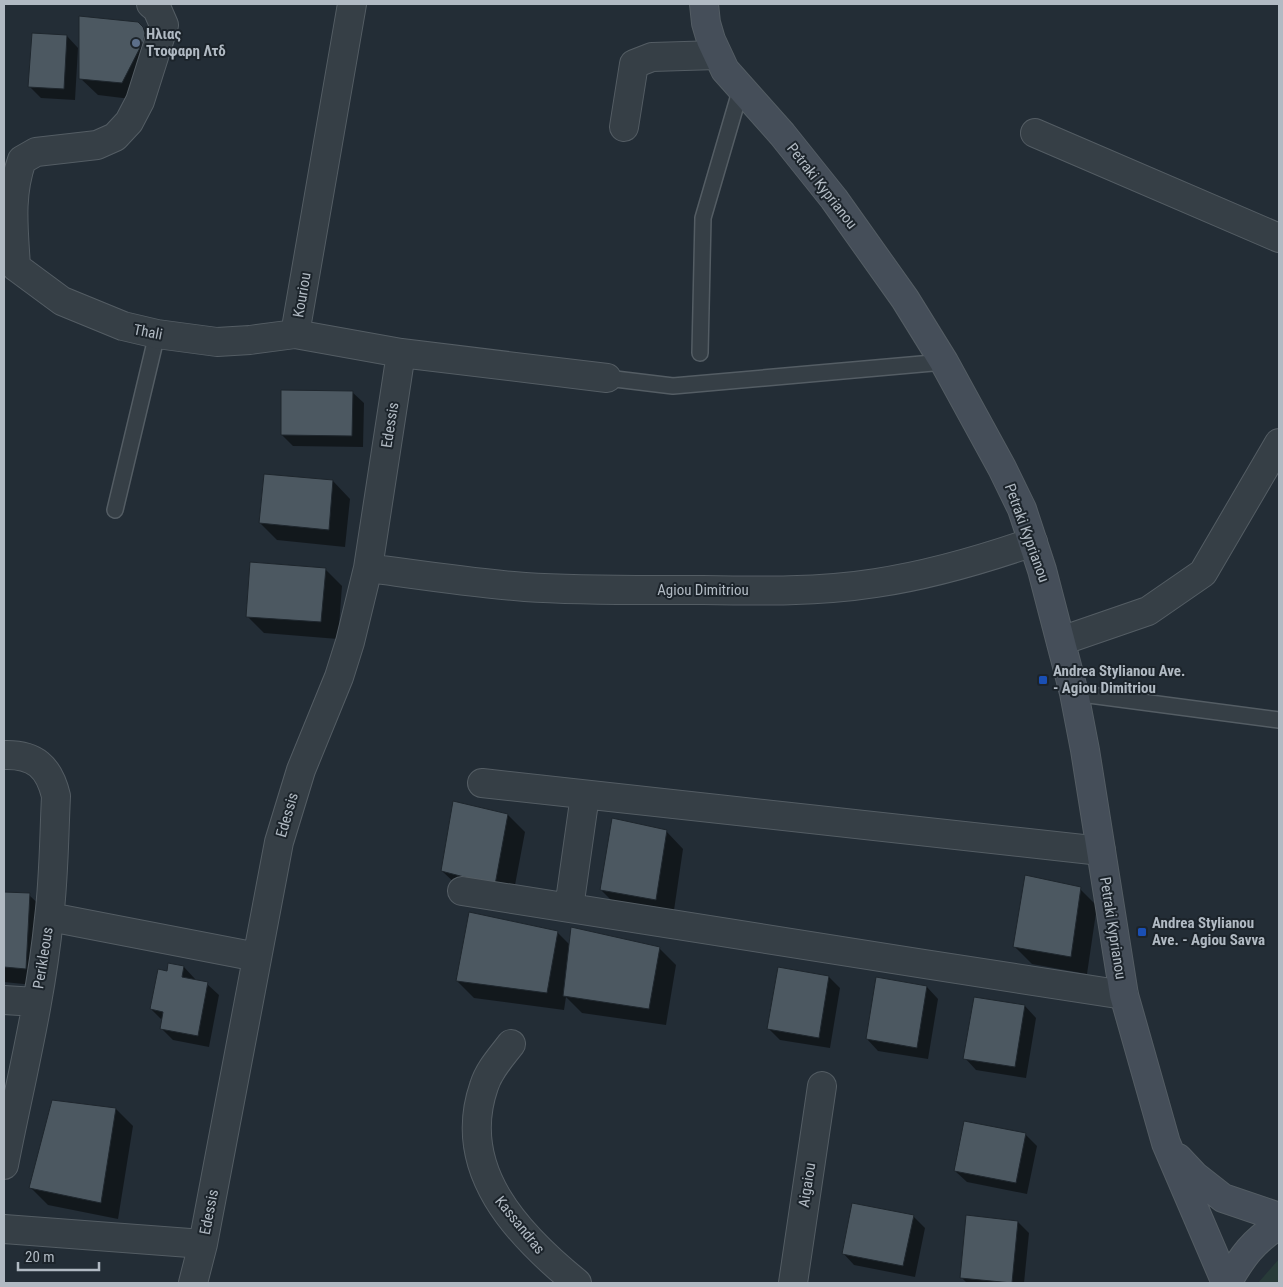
<svg xmlns="http://www.w3.org/2000/svg" width="1283" height="1287" font-family="'Roboto Condensed',sans-serif">
	<style>
		.green { fill: #283b39 }
		.shadow { fill: #0007 }
		.building { fill: #4c5861; stroke: #1e262d }
		.lines { fill: none; stroke-linecap: round; stroke-linejoin: round }
		.service-casing { stroke: #545d64; stroke-width: 18 }
		.minor-casing { stroke: #545d64; stroke-width: 30 }
		.secondary-casing { stroke: #545d64; stroke-width: 30 }
		.service { stroke: #363f46; stroke-width: 15 }
		.minor { stroke: #363f46; stroke-width: 28 }
		.secondary { stroke: #454e59; stroke-width: 28 }
		.service-dot { fill: #5c6f8a; stroke: #1c242b; stroke-width: 2 }
		.transit-dot { fill: #1a4fb4; stroke: #1c242b; stroke-width: 2 }
		.labels { text-anchor: middle; dominant-baseline: central; stroke-width: 4; stroke-linejoin: round; paint-order: stroke }
		.poi-label { font-size: 15px; font-weight: bold; fill: #b1bac3; stroke: #1c242b; text-anchor: start }
		.street-label { font-size: 15px; fill: #b1bac3; stroke: #1c242b }
	</style>
	<rect width="100%" height="100%" fill="#232d36"/>
	<!-- green -->
	<path class="green" d="M1279,1259V1283H1258Z"/>
	<!-- shadow -->
	<path class="shadow" d="M138,23L155,41L139,100L98,95L80,78Z
		M67,36L78,48L75,100L41,98L30,87Z
		M352,392L364,403L363,447L293,446L282,435Z
		M333,481L350,499L345,547L277,540L260,523Z
		M325,569L342,586L338,639L264,633L247,616Z
		M508,815L525,832L512,901L460,888L442,871Z
		M666,831L683,849L673,917L618,907L601,890Z
		M1080,889L1097,906L1087,974L1032,964L1015,947Z
		M4,893L29,895L47,912L43,986L4,982Z
		M557,932L570,945L659,948L676,965L666,1025L582,1013L566,997L564,1010L474,998L457,981Z
		M169,964L184,967L195,979V981L207,984L219,995L209,1047L173,1040L161,1028L163,1021L151,1009L168,973Z
		M829,977L840,988L830,1048L780,1040L769,1029Z
		M927,987L938,999L928,1059L878,1051L867,1039Z
		M1025,1006L1036,1018L1026,1078L976,1070L965,1058Z
		M116,1109L133,1126L118,1219L48,1205L31,1188Z
		M1025,1134L1037,1146L1027,1194L967,1182L955,1171Z
		M913,1216L925,1228L915,1277L854,1265L843,1253Z
		M1018,1222L1029,1233L1024,1283H967L961,1277Z"/>
	<!-- building -->
	<path class="building" d="M79,16L138,22L143,27L145,33L144,40L122,83L79,79Z
		M32,33L67,35L64,89L28,87Z
		M281,390L353,391L352,436L281,435Z
		M264,474L333,480L329,530L259,523Z
		M250,562L326,568L321,622L246,617Z
		M453,801L508,814L495,885L441,871Z
		M612,818L667,830L656,900L600,890Z
		M1025,875L1081,887L1071,957L1013,947Z
		M4,892L30,893L26,969L4,967Z
		M469,912L558,931L547,993L456,981Z
		M571,927L660,947L649,1009L563,996Z
		M168,963L184,966L182,977L208,982L198,1036L160,1029L163,1012L150,1009L158,969L167,971Z
		M778,967L829,976L819,1038L767,1029Z
		M876,977L927,986L917,1048L866,1039Z
		M974,997L1025,1005L1015,1067L963,1059Z
		M52,1100L116,1108L101,1203L29,1188Z
		M964,1121L1026,1133L1016,1183L954,1171Z
		M852,1203L914,1215L903,1266L842,1254Z
		M966,1215L1018,1221L1012,1283L960,1278Z"/>
	<g class="lines">
		<!-- service casing -->
		<g class="service-casing">
			<path id="service" d="M700,353L703,218L741,88
				M607,378L673,386L944,362
				M115,510L157,334
				M1074,693L1279,720"/>
		</g>
		<!-- minor casing -->
		<g class="minor-casing">
			<path id="minor" d="M624,127L634,64L652,57L717,55
				M1035,133L1279,238
				M16,267L62,301L123,326L157,334L217,342L250,340L295,334L401,353L607,378
				M16,267C14,230 9,197 22,160L36,152L97,145L115,137L129,122L140,101L164,25L157,9L151,4
				M295,334L352,4
				M368,568C420,575 472,583 525,587C584,591 644,590 703,590C760,591 819,592 876,583C930,575 981,560 1033,542
				M1061,641L1148,611L1203,573L1279,443
				M4,755C35,754 49,767 56,796C54,836 54,878 49,918C41,1001 20,1083 4,1165
				M482,783L1101,851
				M462,891L918,963L1124,995
				M569,908L585,795
				M50,917L257,957
				M4,1000L36,1002
				M511,1044C501,1057 489,1070 484,1086C455,1170 518,1235 577,1283
				M4,1229L203,1244
				M193,1283L203,1244L279,842L301,770L339,677L350,642L368,568L401,353
				M793,1283L822,1086"/>
		</g>
		<!-- secondary casing -->
		<g class="secondary-casing">
			<path id="secondary" d="M704,4L706,23L711,40L725,70L782,134L834,199L905,299L944,362L1002,468L1022,509L1042,570L1074,693L1085,750L1124,995L1166,1143L1226,1283
				M1178,1158L1195,1176L1223,1198L1279,1217
				M1227,1283C1242,1257 1253,1241 1279,1225"/>
		</g>
		<!-- service -->
		<use href="#service" class="service"/>
		<!-- minor -->
		<use href="#minor" class="minor"/>
		<!-- secondary -->
		<use href="#secondary" class="secondary"/>
	</g>
	<!-- markers -->
	<circle class="service-dot" cx="136" cy="43" r="5"/>
	<g class="transit-dot">
		<rect x="1038" y="675" width="10" height="10" rx="2.5"/>
		<rect x="1137" y="927" width="10" height="10" rx="2.5"/>
	</g>
	<g class="labels">
		<!-- poi labels -->
		<g class="poi-label">
			<text x="146" y="34">Ηλιας<tspan x="146" dy="17">Ττοφαρη Λτδ</tspan></text>
			<text x="1053" y="671">Andrea Stylianou Ave.<tspan x="1053" dy="17">- Agiou Dimitriou</tspan></text>
			<text x="1152" y="923">Andrea Stylianou<tspan x="1152" dy="17">Ave. - Agiou Savva</tspan></text>
		</g>
		<!-- street labels -->
		<g class="street-label">
			<text transform="translate(822 186) rotate(52)">Petraki Kyprianou</text>
			<text transform="translate(302 295) rotate(-80)">Kouriou</text>
			<text transform="translate(148 332) rotate(11)">Thali</text>
			<text transform="translate(390 425) rotate(-81)">Edessis</text>
			<text transform="translate(1027 533) rotate(70)">Petraki Kyprianou</text>
			<text x="703" y="590">Agiou Dimitriou</text>
			<text transform="translate(287 815) rotate(-74)">Edessis</text>
			<text transform="translate(1113 928) rotate(81)">Petraki Kyprianou</text>
			<text transform="translate(43 958) rotate(-81)">Perikleous</text>
			<text transform="translate(807 1185) rotate(-81)">Aigaiou</text>
			<text transform="translate(209 1212) rotate(-79)">Edessis</text>
			<text transform="translate(520 1225) rotate(51)">Kassandras</text>
		</g>
	</g>
	<!-- border -->
	<rect width="1283" height="1287" fill="none" stroke="#b1bac3" stroke-width="10"/>
	<!-- scale -->
	<path d="M18 1262v8h81v-8" fill="none" stroke="#b1bac3" stroke-width="2.5"/>
	<text x="25" y="1262" font-size="15" fill="#b1bac3" stroke="#1c242b" stroke-width="4" paint-order="stroke">20 m</text>
</svg>
